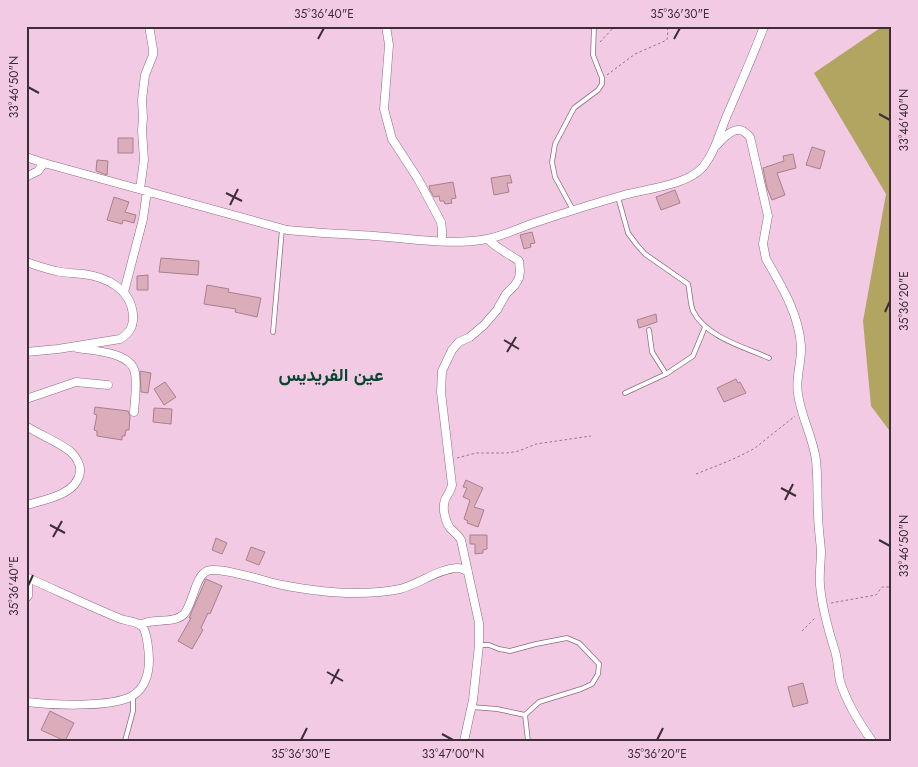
<svg xmlns="http://www.w3.org/2000/svg" width="918" height="767" font-family="Jost,Vazirmatn,sans-serif">
	<style>
		.forest { fill: #b1a561 }
		.building { fill: #dbadba; stroke: #aa7f8c }
		.lines { fill: none; stroke-linecap: round; stroke-linejoin: round }
		.lane-casing { stroke: #8f6c83; stroke-width: 5.5 }
		.street-casing { stroke: #8f6c83; stroke-width: 9 }
		.path { stroke: #917687; stroke-width: 1; stroke-dasharray: 2.5 2.5; stroke-linecap: butt }
		.lane { stroke: #fff; stroke-width: 4 }
		.street { stroke: #fff; stroke-width: 8 }
		.ticks { fill: none; stroke: #3c2d37; stroke-width: 2 }
		.labels { text-anchor: middle; dominant-baseline: central; stroke-width: 5; stroke-linejoin: round; paint-order: stroke }
		.quarter-label { font-size: 18px; font-weight: bold; fill: #02482d; stroke: #f2cae4 }
		.neatline { fill: none; stroke: #3c2d37; stroke-width: 2 }
		.ticks-label { font-size: 12px; text-anchor: middle; fill: #3c2d37 }
	</style>
	<rect width="100%" height="100%" fill="#f2cae4"/>
	<!-- forest -->
	<path class="forest" d="M883,26H892V434L871,406L863,321L886,194L814,73Z"/>
	<!-- building -->
	<path class="building" d="M118,138H133V153H118Z
		M812,147L825,151L820,169L806,165Z
		M793,154L796,168L777,173L785,195L772,200L767,188L763,168L784,161L783,156Z
		M97,160L108,161L107,175L96,171Z
		M510,175L512,183H507L509,192L494,195L491,178Z
		M453,182L456,198L451,199L452,203L445,204L444,201H440L439,196L434,197L430,190L429,186Z
		M675,190L680,203L661,210L656,197Z
		M114,197L129,202L125,212L136,215L134,223L123,220L122,224L107,220Z
		M532,232L535,243L530,244L531,247L524,249L520,235Z
		M161,258L199,261L198,275L159,272Z
		M148,275V290H137V276Z
		M207,285L229,289L228,292L261,298L257,317L235,312L236,309L204,304Z
		M656,314L657,322L639,328L637,320Z
		M140,371L151,373L148,393L141,392Z
		M736,379L738,383L740,382L746,393L724,402L717,388Z
		M165,382L176,397L164,405L154,389Z
		M95,407L128,411L130,416L129,430H126L125,436H122V440L97,436V431L94,430L97,415L94,414Z
		M154,408L172,409L171,424L153,422Z
		M466,480L483,488L474,507L484,510L478,527L467,523L468,521L464,519L470,500L463,497L467,488L463,487Z
		M470,535H487V549L483,550V553L475,554V544H470Z
		M216,538L227,543L222,554L212,550Z
		M251,547L265,552L259,565L246,560Z
		M206,579L222,586L210,614L208,613L201,628L203,630L192,649L178,641L191,618H189Z
		M803,683L808,703L793,707L788,687Z
		M50,711L74,723L65,741L41,730Z"/>
	<g class="lines">
		<!-- lane casing -->
		<g class="lane-casing">
			<path id="lane" d="M618,197L628,233L637,245L645,254L688,284C690,291 690,304 693,311C706,337 744,347 769,358
				M573,210L555,177L552,162L555,144L574,108L598,90L602,84V78L593,55L594,26
				M649,330L652,352L666,374L693,356L705,327
				M273,332L282,229
				M625,393L666,374
				M479,645H489L499,649L510,651L536,644L567,638L579,643L599,664L598,674L592,684L581,689L539,702L525,715
				M472,707L497,709L525,715L528,741
				M125,741L133,711V696"/>
		</g>
		<!-- street casing -->
		<g class="street-casing">
			<path id="street" d="M386,26L389,45L384,109L392,139L418,179L441,222L442,230V241
				M717,145C723,138 734,127 743,131C745,132 749,136 750,137L768,216L763,244L766,259C781,285 799,314 801,346C802,362 795,378 798,394C801,417 813,437 816,460C818,478 817,495 818,513C818,525 820,538 821,551C821,562 819,573 820,585C822,608 828,629 835,651C838,661 838,671 840,681C846,701 860,724 872,741
				M26,157L44,163L287,230C316,233 344,234 374,236C411,238 450,246 487,239C503,236 519,228 534,223C561,214 589,205 617,197C641,189 684,187 702,168C715,153 720,131 728,113C740,85 752,58 763,29L765,26
				M26,177L38,171L44,163
				M140,189L144,160L142,130L143,118L142,100L144,83L145,75L153,55V49L149,26
				M26,262C36,265 46,269 56,271C64,273 74,273 83,274C106,277 130,288 133,314C134,326 130,333 120,339L58,349L26,352
				M124,292L143,219L147,191
				M77,348C94,351 132,352 135,373C137,385 135,399 134,412
				M26,399L76,382L108,385
				M26,426C40,435 59,442 71,452C76,457 81,465 80,472C77,495 44,500 26,505
				M26,577C58,591 89,606 121,619C127,621 138,622 142,626C147,631 149,653 149,660C149,673 145,689 132,696C111,708 51,705 26,702
				M26,598L28,596V578
				M140,625C153,617 173,625 184,614C193,604 195,576 207,571C220,566 267,582 282,585C303,589 333,593 354,593C369,593 386,592 400,589C419,584 438,569 457,568C461,568 465,570 468,572
				M464,741L473,700L479,645V623L461,540C458,535 454,532 450,528C445,521 442,508 445,500C447,495 451,491 452,485L441,392L442,371L452,350L459,342L470,337L484,325L497,310L506,294L515,285L519,278L520,271L519,261C508,253 497,249 488,239"/>
		</g>
		<!-- path -->
		<path class="path" d="M600,42L615,26
			M607,75L635,54L667,40L668,30L664,26
			M457,458L476,453H507L519,451L536,444L591,436
			M696,474C716,466 736,459 755,448L795,416
			M831,603L876,595L882,587H892
			M802,631L816,617"/>
		<!-- lane -->
		<use href="#lane" class="lane"/>
		<!-- street -->
		<use href="#street" class="street"/>
	</g>
	<!-- ticks -->
	<path class="ticks" d="M318,39L324,28M674,39L680,28M28,87L39,93M879,114L890,120M226,193L242,201M230,205L238,189M885,312L890,301M504,340L519,349M507,352L516,337M781,488L796,496M785,500L793,484M50,525L65,533M53,537L62,521M879,540L890,546M28,586L33,575M327,672L343,681M331,684L339,669M442,734L453,740M301,740L307,728M657,740L663,728"/>
	<g class="labels">
		<!-- quarter labels -->
		<g class="quarter-label">
			<text x="331" y="375">عين الفريديس</text>
		</g>
	</g>
	<!-- border -->
	<rect width="918" height="767" fill="none" stroke="#f2cae4" stroke-width="55"/>
	<rect x="28" y="28" width="862" height="712" class="neatline"/>
	<g class="ticks-label">
		<text x="324" y="18">35°36'40"E</text>
		<text x="680" y="18">35°36'30"E</text>
		<text transform="translate(14 87) rotate(-90)" y="4">33°46'50"N</text>
		<text transform="translate(904 120) rotate(-90)" y="4">33°46'40"N</text>
		<text transform="translate(904 301) rotate(-90)" y="4">35°36'20"E</text>
		<text transform="translate(904 546) rotate(-90)" y="4">33°46'50"N</text>
		<text transform="translate(14 586) rotate(-90)" y="4">35°36'40"E</text>
		<text x="301" y="758">35°36'30"E</text>
		<text x="453" y="758">33°47'00"N</text>
		<text x="657" y="758">35°36'20"E</text>
	</g>
</svg>
